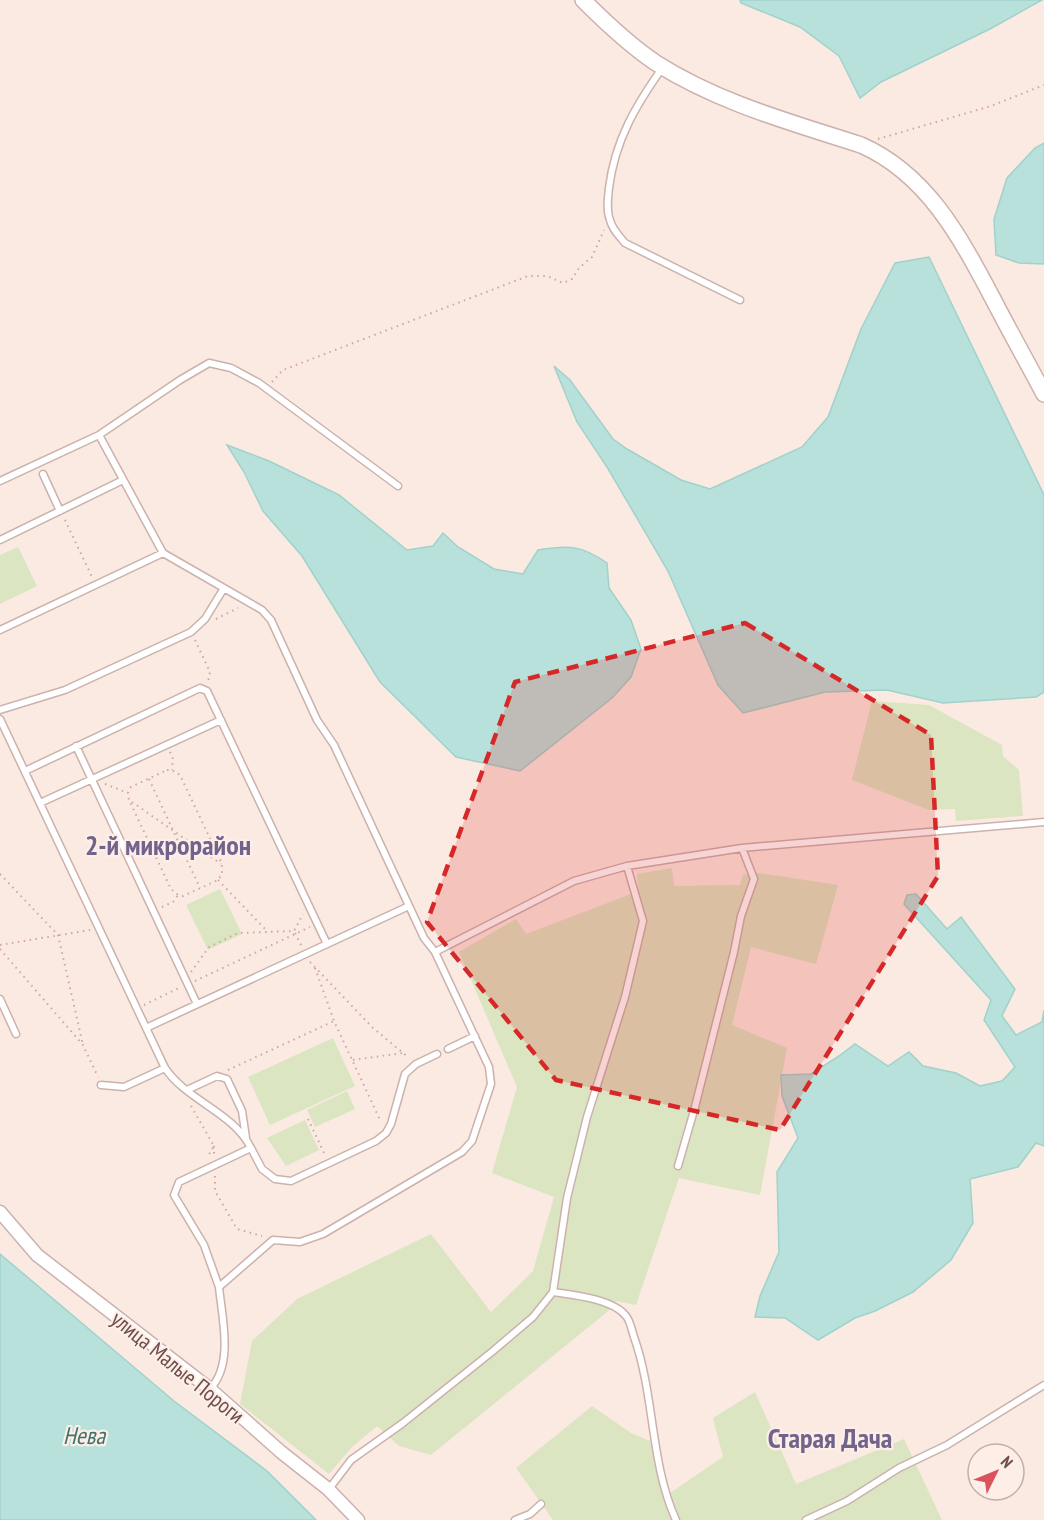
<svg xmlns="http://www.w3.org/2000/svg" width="1044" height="1520" font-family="'PT Sans Narrow',sans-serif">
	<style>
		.green { fill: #dbe5c2 }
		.water { fill: #b9e1db; stroke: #a0d2cb; stroke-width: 1.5 }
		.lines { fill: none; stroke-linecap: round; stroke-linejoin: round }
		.service-casing { stroke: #ccb1ad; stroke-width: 9 }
		.minor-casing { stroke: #ccb1ad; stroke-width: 15 }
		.tertiary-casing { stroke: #ccb1ad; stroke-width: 18 }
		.path { stroke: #d1a5a0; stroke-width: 2; stroke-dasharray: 1.5 4.5; stroke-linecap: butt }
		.service { stroke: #fff; stroke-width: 6 }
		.minor { stroke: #fff; stroke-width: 12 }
		.tertiary { stroke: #fff; stroke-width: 15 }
		.marked { fill: #d62828; fill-opacity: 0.2; stroke: #d62828; stroke-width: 4.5; stroke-dasharray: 12 8; stroke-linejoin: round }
		.labels { text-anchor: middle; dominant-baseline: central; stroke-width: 4.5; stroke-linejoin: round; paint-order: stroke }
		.street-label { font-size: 22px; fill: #6f4d4b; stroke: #fdeee8 }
		.water-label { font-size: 24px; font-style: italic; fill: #41736c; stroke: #fdeee8 }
		.district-label { font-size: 28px; font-weight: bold; fill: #72638c; stroke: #fdeee8 }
	</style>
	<rect width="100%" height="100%" fill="#faeae2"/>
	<!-- green -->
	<path class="green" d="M18,547L37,586L0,604V555Z
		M872,701L929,705L1002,745L1003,756L1019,770L1023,816L956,821L955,809L929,810L852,780Z
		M672,868L674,886L740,885L743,875L759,873L838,885L816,964L751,947L732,1025L787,1048L760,1195L679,1178L636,1305L616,1301L607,1312L431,1455L399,1446L377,1426L352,1447L329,1474L240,1404L252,1341L297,1299L431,1234L491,1312L533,1271L554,1197L492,1173L517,1087L459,952L516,919L526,934L639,891L637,874Z
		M220,889L242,934L208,950L186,905Z
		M333,1038L355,1086L270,1125L248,1077Z
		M347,1091L355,1109L315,1127L307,1110Z
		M305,1120L319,1150L286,1166L267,1138Z
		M755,1392L796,1484L904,1439L942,1520H553L516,1468L592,1406L631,1433L650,1441L664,1497L723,1457L713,1418Z"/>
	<!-- water -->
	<path class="water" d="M740,0H1042L990,29L881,82L860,98L839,56L800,27L741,3Z
		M1044,143V264L1019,263L996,255L994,219L1007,178L1035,148Z
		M929,257L1044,495V692L1036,697L943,703L887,690L825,692L743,713L718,685L668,571L607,467L577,422L554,366L570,380L613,439L627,449L681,480L710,489L802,447L828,417L861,329L895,263Z
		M227,445L269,461L339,495L407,550L433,546L443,533L458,547L494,569L523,574L538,550C569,545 581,545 607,563L609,588L631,620L641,649L631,677L612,698L520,771L456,757L380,682L302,556L263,511L244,472Z
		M916,894L947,929L961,917L1015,989L1002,1016L1016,1035L1042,1022L1044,1010V1146L1036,1143L1018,1167L970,1179L973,1223L951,1260L913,1292L875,1311L855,1318L818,1340L785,1318L755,1317L760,1296L779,1252L777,1172L798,1138L782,1096L781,1075L811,1074L839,1056L855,1044L888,1066L909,1052L923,1066L956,1073L980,1086L1002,1081L1015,1067L984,1020L991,1000L904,904L907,895Z
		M0,1254L174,1401L267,1471L316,1520H0Z"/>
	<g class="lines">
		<!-- service casing -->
		<g class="service-casing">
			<path id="service" d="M663,67C636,105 615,140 609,188C608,198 606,210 610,220C612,229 619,236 625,243L740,300
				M99,435L163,553L262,610L271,620L317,720L334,745L424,938L435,952L489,1067L491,1084L472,1141L462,1152L323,1234L300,1242L273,1240L219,1287C222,1318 234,1364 210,1389
				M43,474L60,511
				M0,481L99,435L180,380L209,363L231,368L259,383L398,486
				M0,540L123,480
				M0,630L163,553
				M0,710L65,690L191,632L205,619L224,588
				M0,719L165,1068C187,1101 233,1112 251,1148L179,1182L174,1195L204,1245L219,1287
				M76,746L197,1004
				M25,771L200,688L207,691L327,944
				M40,803L221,720
				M435,952L574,881L627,866L742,848L1044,822
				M0,999L16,1034
				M146,1028L409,906
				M448,1049L475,1036
				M101,1085L124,1087L165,1068
				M187,1090L217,1076L227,1079L242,1111L246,1138
				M251,1148L262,1169L275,1179L291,1181L376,1141L386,1133L391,1124L405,1074L416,1064L437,1054
				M678,1166L695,1107L734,952L741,916L754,879L742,848
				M553,1292C574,1295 613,1299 626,1316C630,1320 632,1331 634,1337C655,1396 650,1463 676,1520
				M329,1489L351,1460L403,1423L493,1351L533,1317L553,1292L567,1198L587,1117L625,997L643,921L627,866
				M515,1520L530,1514L541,1504
				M806,1520L847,1501L899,1468L947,1445L1044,1385"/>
		</g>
		<!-- minor casing -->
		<g class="minor-casing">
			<path id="minor" d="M0,1212L37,1255L210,1389L281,1452L328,1489L358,1520"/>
		</g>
		<!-- tertiary casing -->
		<g class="tertiary-casing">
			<path id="tertiary" d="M583,0C605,22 629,45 656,63C719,103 790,122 861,145C927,174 960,237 992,297C1009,330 1027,362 1044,394"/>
		</g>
		<!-- path -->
		<path class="path" d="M878,139L991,106L1044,85
			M272,382L283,370L528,276H547L563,283L572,279L579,268L592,257L604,230
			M65,520L92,577
			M216,619L238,608
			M195,640L210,672L208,682
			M170,752L173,759L172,770
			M167,770H172L180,775L222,864V874L218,880L183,896L178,895L171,889L129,800L128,793L131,787Z
			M149,779L200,888
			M105,784L128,793
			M132,802L221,864
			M0,874L58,935L83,1045
			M218,880L268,932
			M162,907L173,902L178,895
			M295,933L302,947
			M0,945L90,930
			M0,949L83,1045L98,1077
			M310,962L373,1028L409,1058
			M315,968L334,1021L381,1122
			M191,972L209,947L238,933L294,931L303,914
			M195,981L310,927
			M144,1005L179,988
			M353,1060L403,1053
			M228,1070L334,1021
			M191,1106L214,1146L207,1158
			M308,1119L325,1155
			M214,1146V1155
			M215,1176V1191L237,1229L262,1236"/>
		<!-- service -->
		<use href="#service" class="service"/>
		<!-- minor -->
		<use href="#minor" class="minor"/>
		<!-- tertiary -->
		<use href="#tertiary" class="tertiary"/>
	</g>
	<!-- marked area -->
	<path class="marked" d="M745,623L931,735L938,876L780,1130L556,1080L427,922L515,682Z"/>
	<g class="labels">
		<!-- street labels -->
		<g class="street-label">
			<text transform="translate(178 1367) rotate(39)">улица Малые Пороги</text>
		</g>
		<!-- water labels -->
		<g class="water-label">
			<text x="84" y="1435">Нева</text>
		</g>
		<!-- district labels -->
		<g class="district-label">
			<text x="168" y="844">2-й микрорайон</text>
			<text x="830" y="1437">Старая Дача</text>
		</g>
	</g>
	<!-- north arrow -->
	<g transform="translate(996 1472) rotate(47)"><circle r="28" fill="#fdeee8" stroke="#c4aea9" stroke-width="1.5"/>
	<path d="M0-4.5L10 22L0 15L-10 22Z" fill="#d9525c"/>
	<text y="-9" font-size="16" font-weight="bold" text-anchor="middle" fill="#6f4d4b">N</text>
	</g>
</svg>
